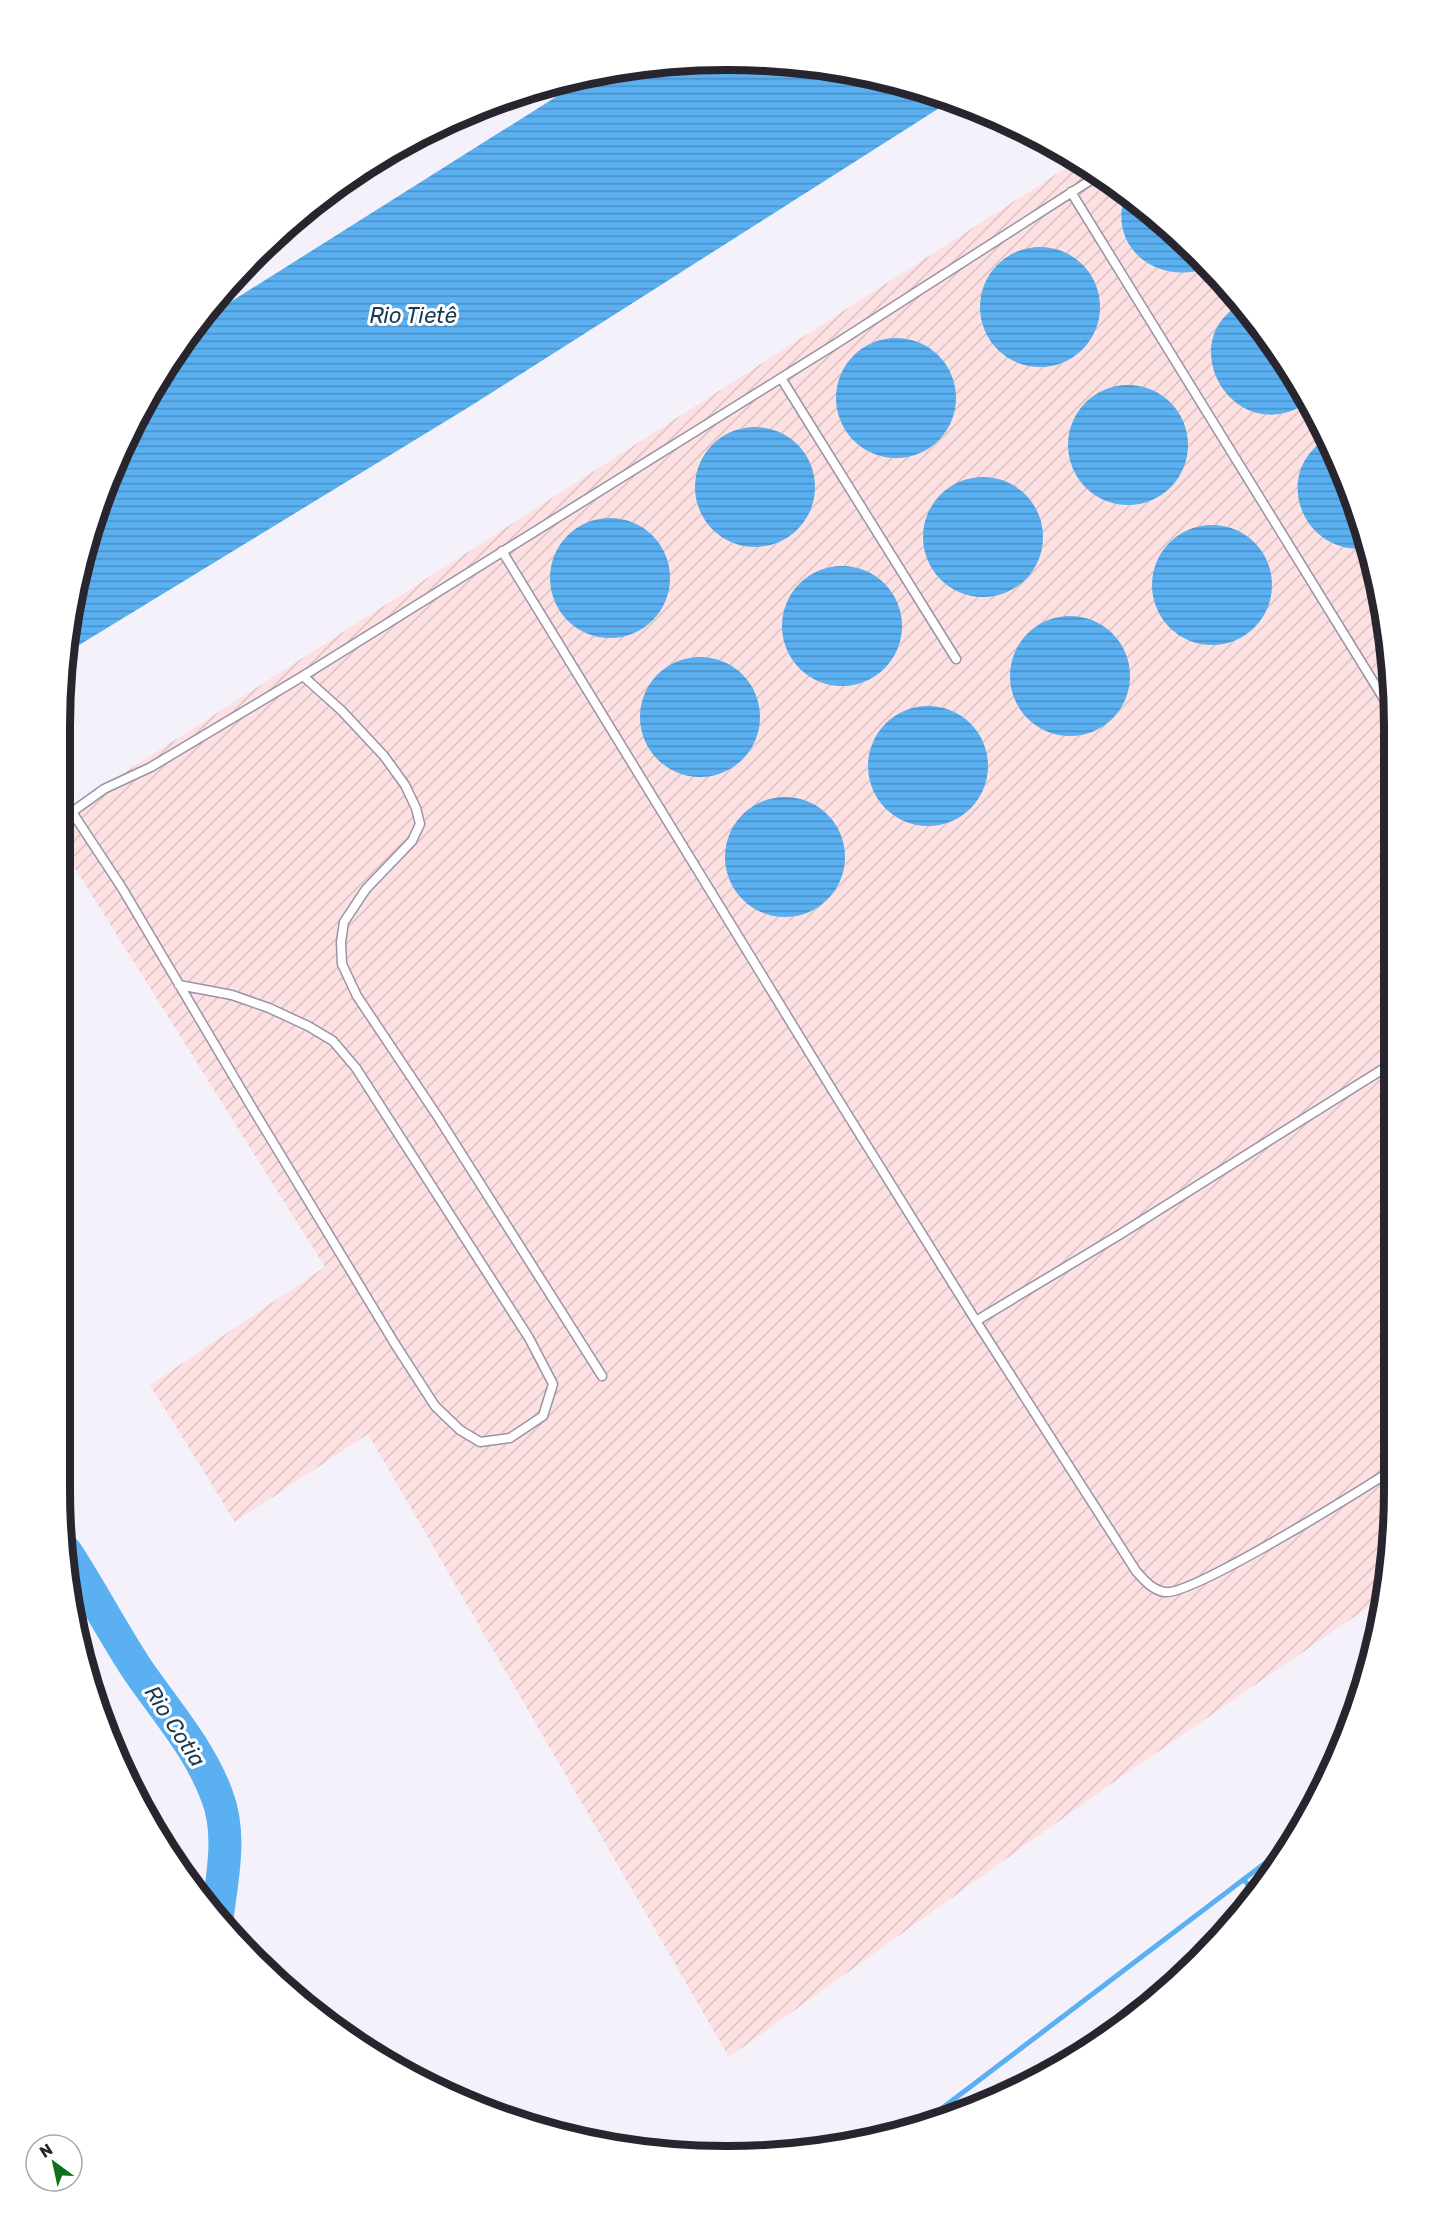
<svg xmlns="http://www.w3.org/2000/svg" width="1454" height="2217" font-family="Rubik,sans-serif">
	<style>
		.industrial { fill: url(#industrial-furrows) }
		.water { fill: url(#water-rules) }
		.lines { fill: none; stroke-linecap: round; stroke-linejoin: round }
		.stream { stroke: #5ab0f1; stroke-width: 5 }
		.river { stroke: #5ab0f1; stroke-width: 33 }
		.service-casing { stroke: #9992a9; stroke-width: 11 }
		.service { stroke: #fff; stroke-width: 8 }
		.labels { text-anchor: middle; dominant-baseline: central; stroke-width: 6; stroke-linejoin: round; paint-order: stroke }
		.water-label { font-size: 22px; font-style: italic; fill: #173b55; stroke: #fff }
		.rim { fill: none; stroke: #28252f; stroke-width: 8 }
	</style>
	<defs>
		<pattern id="industrial-furrows" width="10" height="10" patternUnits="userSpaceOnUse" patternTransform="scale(1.5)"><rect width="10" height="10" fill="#fde1e2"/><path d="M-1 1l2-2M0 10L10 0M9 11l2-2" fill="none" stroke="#d9c1c2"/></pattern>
		<pattern id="water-rules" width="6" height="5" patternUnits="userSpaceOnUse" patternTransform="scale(1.5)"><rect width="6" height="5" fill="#5ab0f1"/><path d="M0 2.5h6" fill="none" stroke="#4a8fc4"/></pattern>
	</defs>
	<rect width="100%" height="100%" fill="#f4f1fb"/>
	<!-- industrial -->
	<path class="industrial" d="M1077,161L1167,225L1256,321L1325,432L1371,555L1393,684L1388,1577L1383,1597L1108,1786L729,2057L368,1434L235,1522L150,1385L325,1267L66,854V810Z"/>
	<!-- water -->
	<path class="water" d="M683,61L814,66L941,95L952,100L469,407L66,653V640L95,513L129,432L205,318L586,78Z
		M1125,195L1167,225L1207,268C1158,286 1107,248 1125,195Z
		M980 307a60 60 0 1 1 120 0a60 60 0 1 1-120 0Z
		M1241,304L1256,321L1307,403C1234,450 1172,342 1241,304Z
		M836 398a60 60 0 1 1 120 0a60 60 0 1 1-120 0Z
		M1068 445a60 60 0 1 1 120 0a60 60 0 1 1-120 0Z
		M695 487a60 60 0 1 1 120 0a60 60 0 1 1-120 0Z
		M1328,438L1369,548C1303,558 1269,472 1328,438Z
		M923 537a60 60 0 1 1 120 0a60 60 0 1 1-120 0Z
		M550 578a60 60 0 1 1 120 0a60 60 0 1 1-120 0Z
		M1152 585a60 60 0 1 1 120 0a60 60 0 1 1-120 0Z
		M782 626a60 60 0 1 1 120 0a60 60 0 1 1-120 0Z
		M1010 676a60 60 0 1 1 120 0a60 60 0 1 1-120 0Z
		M640 717a60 60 0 1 1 120 0a60 60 0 1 1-120 0Z
		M868 766a60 60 0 1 1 120 0a60 60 0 1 1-120 0Z
		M725 857a60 60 0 1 1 120 0a60 60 0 1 1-120 0Z"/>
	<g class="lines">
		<!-- stream -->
		<path class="stream" d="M1244,1880L1255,1893
			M916,2128L1289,1845"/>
		<!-- river -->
		<path class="river" d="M66,1552C91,1590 112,1631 137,1669C165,1710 200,1749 217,1796C232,1834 222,1879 217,1918"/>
		<!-- service casing -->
		<g class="service-casing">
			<path id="service" d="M1071,192L1392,712
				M781,378L956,659
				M502,551L836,1096L976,1321L1136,1571C1144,1580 1152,1590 1165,1592C1191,1596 1358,1492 1389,1472
				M303,676L342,711L384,756L405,785L416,808L420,824L412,841L366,889L344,922L341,942L342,964L357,996L438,1117L602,1376
				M66,805L72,812L104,789L151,767L303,676L834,345L1097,176
				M72,812L122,888L251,1106L395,1344L435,1406L460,1430L480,1442L510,1438L543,1416L553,1384L529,1338L356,1068L333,1041L308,1026L269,1008L232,995L179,985
				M976,1321L1119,1235L1391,1064"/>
		</g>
		<!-- service -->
		<use href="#service" class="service"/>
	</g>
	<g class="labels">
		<!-- water labels -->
		<g class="water-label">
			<text x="413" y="315">Rio Tietê</text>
			<text transform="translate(175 1726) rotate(57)">Rio Cotia</text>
		</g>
	</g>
	<!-- crop -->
	<path d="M0 0H1454V2217H0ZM726 70H728A656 656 0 0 1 1384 726V1490A656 656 0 0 1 728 2146H726A656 656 0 0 1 70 1490V726A656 656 0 0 1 726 70Z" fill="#fff" fill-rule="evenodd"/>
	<path class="rim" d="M726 70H728A656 656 0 0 1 1384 726V1490A656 656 0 0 1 728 2146H726A656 656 0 0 1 70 1490V726A656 656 0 0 1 726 70Z"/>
	<!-- north arrow -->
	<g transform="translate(54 2163) rotate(327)"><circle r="28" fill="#ffffff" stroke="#a9a8ac" stroke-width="1.5"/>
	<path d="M0-4.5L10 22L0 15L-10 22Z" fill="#0e6f1d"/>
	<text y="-9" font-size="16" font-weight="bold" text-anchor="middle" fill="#28252f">N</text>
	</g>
</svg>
